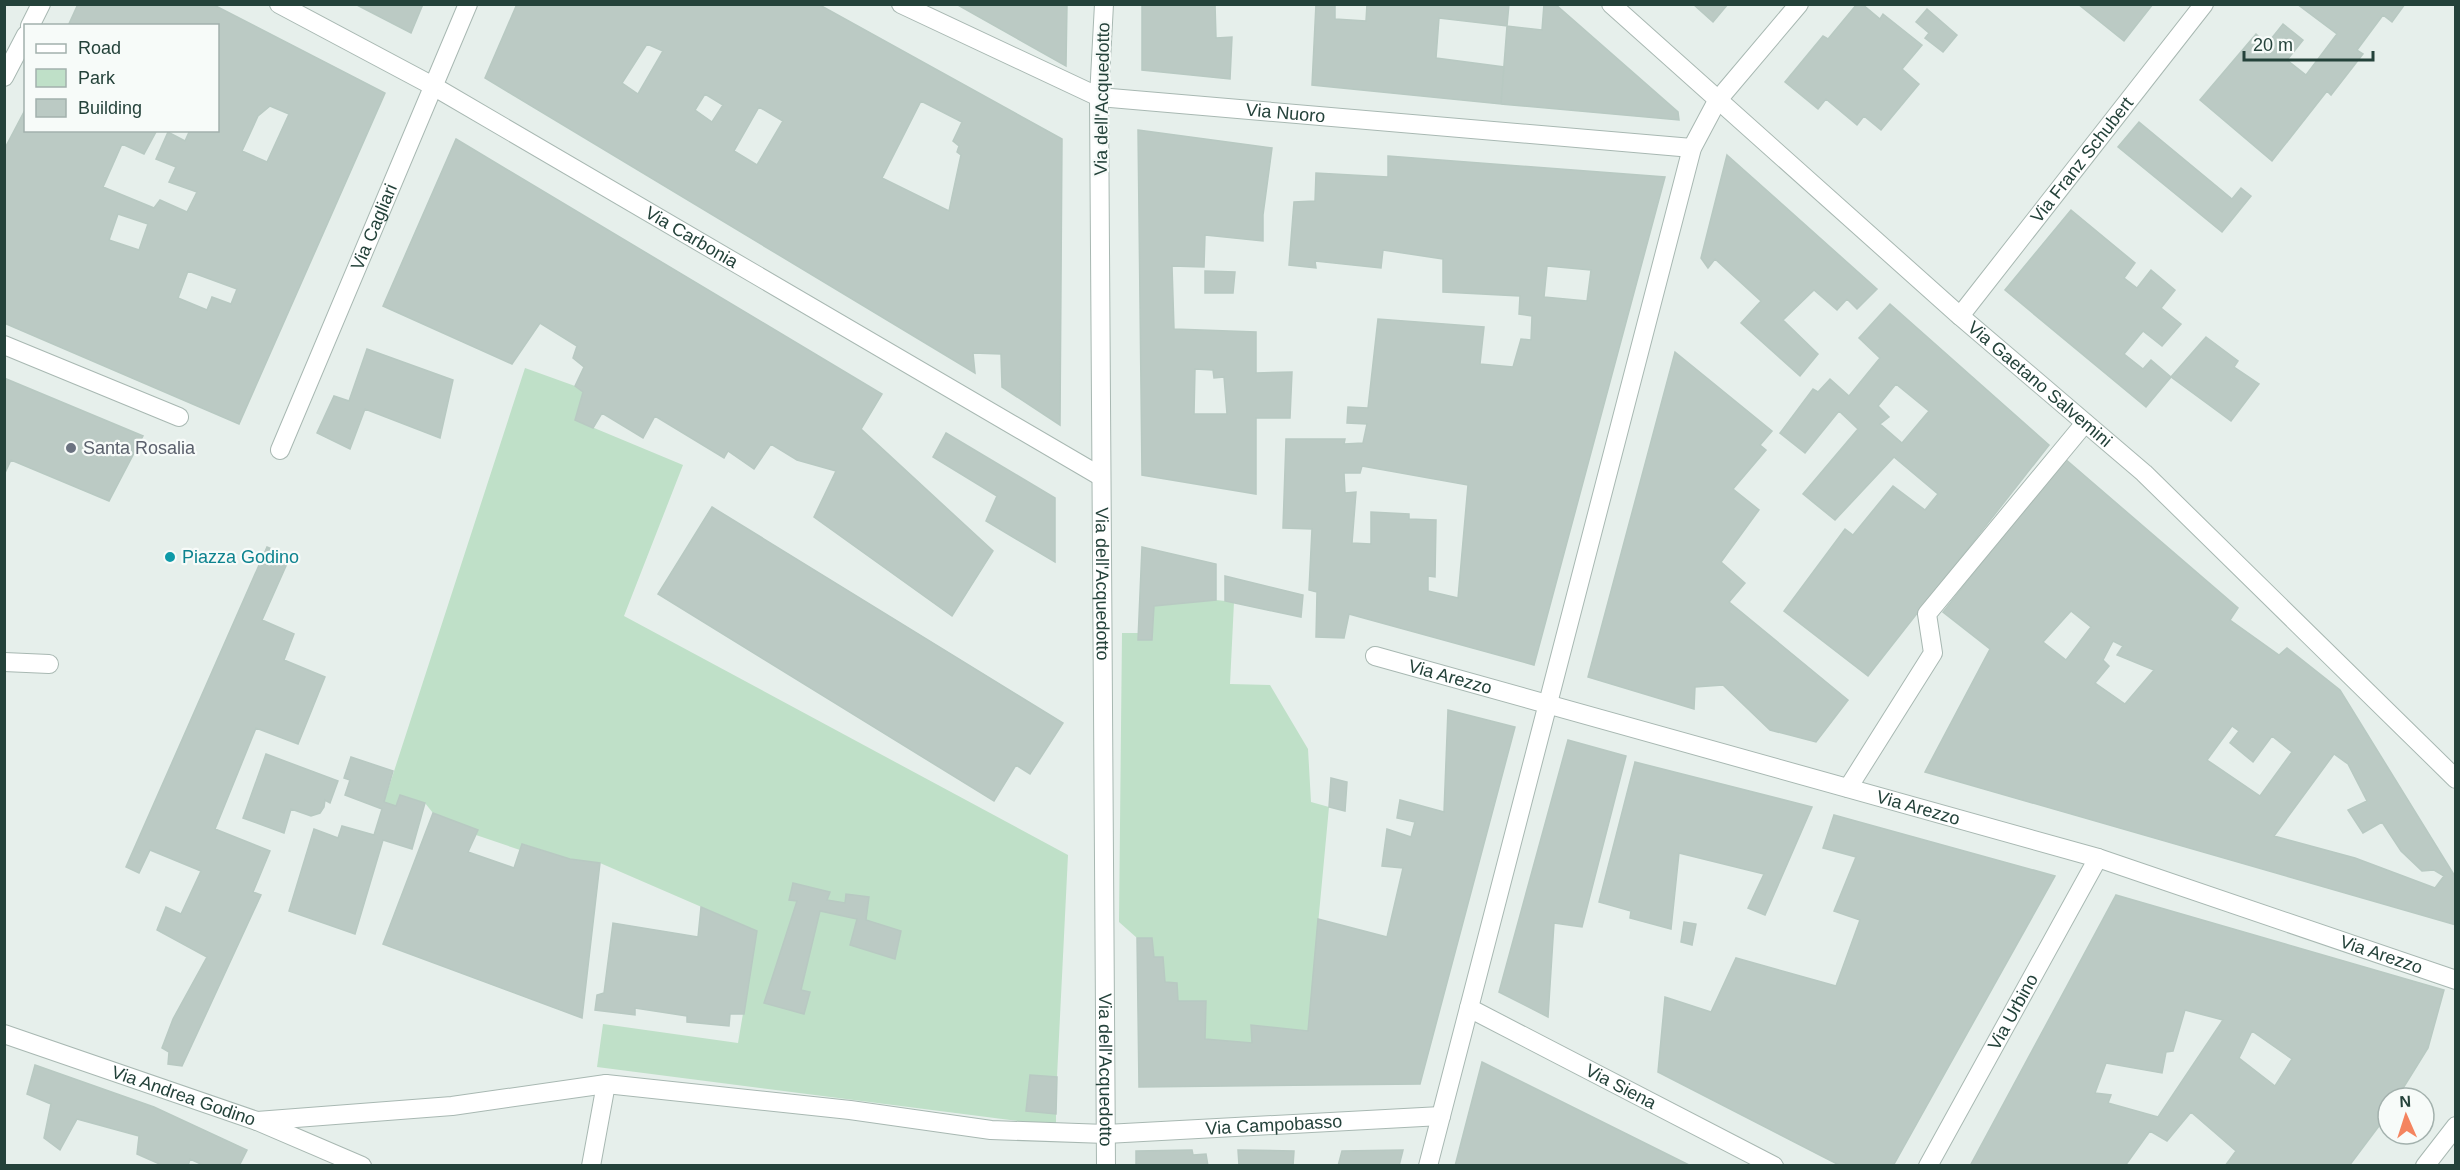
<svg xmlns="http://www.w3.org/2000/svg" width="2460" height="1170" font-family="Helvetica,sans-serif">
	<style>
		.green { fill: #bfe0c8 }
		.building { fill: #bbcac4; stroke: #b8c9c2; stroke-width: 1.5; fill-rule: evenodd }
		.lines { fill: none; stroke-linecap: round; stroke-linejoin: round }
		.minor-casing { stroke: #a8b8b2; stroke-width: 20 }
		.minor { stroke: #fff; stroke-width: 18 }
		.worship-dot { fill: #6b7280; stroke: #f7fbf9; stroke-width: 2 }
		.culture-dot { fill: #0f9aa8; stroke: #f7fbf9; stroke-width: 2 }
		.labels { text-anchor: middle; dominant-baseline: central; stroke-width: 4.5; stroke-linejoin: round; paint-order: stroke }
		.street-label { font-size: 18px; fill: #24423a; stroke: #f7fbf9 }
		.worship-label { font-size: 18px; fill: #5b616d; stroke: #f7fbf9; text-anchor: start }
		.culture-label { font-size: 18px; fill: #0d838f; stroke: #f7fbf9; text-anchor: start }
	</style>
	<rect width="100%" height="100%" fill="#e6efeb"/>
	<!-- green -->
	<path class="green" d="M525,368L575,386L583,392L575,420L683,465L624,616L1068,855L1057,1077L1030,1075L1026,1110L1056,1114V1126L597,1067L603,1024L738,1043L757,931L600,863L570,859L523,844L520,850L476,835L477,830L433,813L425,803L400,795L396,806L384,802Z
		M1216,600L1234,602L1230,684L1270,685L1308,749L1311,802L1329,807L1308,1031L1251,1025L1252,1043L1205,1039L1206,1001H1178L1177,983L1165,982L1154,957L1152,938H1137L1119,922L1122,633H1138V640H1152L1154,606Z"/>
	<!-- building -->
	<path class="building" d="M78,4H212L385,93L239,424L4,323V150L26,108V130H157L144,154L122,144L103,187L154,208L160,200L187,212L197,192L169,182L176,167L156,159L168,132L185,141L190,130H218V26H68ZM270,106L289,114L267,162L242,151L258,116ZM118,214L148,224L139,250L109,240ZM188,271L237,289L231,304L212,297L207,310L178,298Z
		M355,4H423L411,33Z
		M517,4H818L1062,139L1060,425L1002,387L1001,354L973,353L975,373L485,78ZM647,44L663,51L638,94L622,83ZM705,94L723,105L712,122L695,110ZM921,101L962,122L953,141L959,146L957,152L961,155L949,211L882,178ZM759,107L783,121L757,165L734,151Z
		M956,4H1067L1066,66Z
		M1142,4H1215L1216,38L1232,37L1230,79L1142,70Z
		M1316,4H1335V19L1366,21L1367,4H1509L1507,26L1439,18L1436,58L1504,67L1501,104L1312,85Z
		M1544,4H1555L1678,112L1679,120L1501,104L1507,26L1542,30Z
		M1693,4H1728L1713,22Z
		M1857,4H1862L1880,19L1883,14L1922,45L1902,69L1919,84L1881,130L1864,116L1857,125L1826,99L1818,109L1785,82L1823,36L1828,39Z
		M2078,4H2153L2124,41Z
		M2297,4H2405L2392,22L2383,15L2357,50L2363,54L2331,95L2327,91L2272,161L2200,100L2256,34L2267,44L2283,24L2303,40L2287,60L2306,75L2337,34Z
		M1927,9L1957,35L1943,52L1925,38L1929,33L1916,22Z
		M2139,122L2232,199L2241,188L2251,196L2222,232L2118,147Z
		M1138,130L1272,148L1263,215V241L1205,235L1204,267L1172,266L1174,329L1256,332V373L1292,372L1290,418H1256V494L1142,475ZM1195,369L1213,370L1214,378L1224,377L1227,414H1194Z
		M456,139L882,394L861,429L993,551L952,616L814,517L836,471L797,460L771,444L754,469L728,451L724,458L655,416L643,438L602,413L593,428L575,420L583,392L575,386L584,367L573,358L577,346L540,323L512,364L383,306Z
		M1727,155L1877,289L1857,309L1847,299L1837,310L1814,290L1783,320L1818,354L1800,376L1741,323L1761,301L1715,259L1708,268L1701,258Z
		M1388,156L1665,177L1534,665L1349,614L1344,638L1316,637L1317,592L1309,590L1312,529L1283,528L1286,439H1345L1344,444L1363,443L1367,424L1347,423L1348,407L1368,408L1378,319L1484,327L1480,364L1513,367L1521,339L1531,340L1532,316L1519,314L1520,296L1443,292V259L1383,250L1381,268L1315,261L1316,268L1289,265L1294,202L1315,201L1316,173L1388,177ZM1547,266L1591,270L1587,301L1544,297ZM1362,466L1468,485L1458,598L1428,591V576L1435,577L1436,520L1409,519V514L1371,512V544L1352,543L1356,492L1345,493L1344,473H1360Z
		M2071,210L2135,263L2124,278L2137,288L2151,270L2175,290L2161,308L2181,324L2162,346L2143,331L2124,354L2143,369L2151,360L2171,377L2146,407L2005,290Z
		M1205,271L1235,272L1233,293H1205Z
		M1890,304L2049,445L1868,676L1784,611L1845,529L1853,535L1893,486L1925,510L1938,494L1894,457L1835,520L1803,494L1858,429L1839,411L1805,453L1780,433L1813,389L1818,392L1830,379L1849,396L1880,358L1859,338ZM1896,384L1929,411L1902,443L1880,424L1889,417L1878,406Z
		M2206,337L2238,361L2234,367L2259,384L2231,421L2171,377Z
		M367,349L453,380L440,438L365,409L350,449L317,433L334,396L349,401Z
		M1675,352L1772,431L1760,445L1766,450L1733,489L1759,510L1721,562L1745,583L1729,602L1848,700L1816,742L1770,730L1723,685L1695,687L1694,709L1588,677Z
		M4,378L143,436L109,501L11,460L4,475Z
		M946,433L1055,498V562L986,521L997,496L933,457Z
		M2064,458L2238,608L2230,620L2279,655L2287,648L2340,690L2456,878V925L1925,772L1990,649L1943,612ZM2071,611L2091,627L2066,660L2043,642ZM2113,641L2123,646L2117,655L2154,670L2125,704L2095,683L2109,666L2103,660ZM2232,726L2239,731L2230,743L2253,762L2272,736L2292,752L2260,796L2207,760ZM2334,754L2348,764L2367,801L2348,810L2363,833L2382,822L2401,851L2422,871L2434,870L2444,876L2435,888L2355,858L2274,836Z
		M712,507L1063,723L1030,774L1016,765L994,801L658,594Z
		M267,547L290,557L262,620L294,634L284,660L325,677L298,744L256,728L215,829L270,851L253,892L261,895L182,1066L168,1064L169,1052L162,1048L173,1019L207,957L157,930L166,907L181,914L201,871L150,850L139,873L126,867Z
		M1142,547L1216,564V600L1154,606L1152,640H1138Z
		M1225,576L1303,595L1301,617L1225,601Z
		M1448,710L1515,727L1420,1084L1139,1087L1137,938H1152L1154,957H1163L1165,982L1177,983L1178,1001H1206L1205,1039L1252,1043L1251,1025L1308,1031L1318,919L1387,937L1403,868L1382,866L1387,829L1411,837L1415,822L1397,818L1400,800L1444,812Z
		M1568,740L1626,756L1582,927L1554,923L1548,1017L1499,992Z
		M266,754L338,781L330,803L325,800L324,807L320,813L311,816L291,809L284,833L243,818Z
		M351,757L393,771L384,802L396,806L400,795L425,803L412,849L383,840L355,934L289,911L314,829L338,838L342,826L374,835L382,809L345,795L350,780L344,778Z
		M1635,762L1812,807L1765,915L1748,908L1764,874L1679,853L1671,929L1630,918L1631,911L1599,902Z
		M1331,778L1347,782L1345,811L1329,807Z
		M433,813L478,830L468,852L514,868L522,844L570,859L600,863L582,1018L383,944Z
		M1834,815L2055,876L1893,1166H1841L1658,1072L1665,997L1711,1012L1736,958L1836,986L1860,920L1834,911L1856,857L1823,848Z
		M793,883L830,892L827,900L845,903L846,894L869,897L866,920L901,931L895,959L850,945L857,919L820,911L801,990L810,992L804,1014L764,1003L797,901L789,900Z
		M2116,895L2444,990L2428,1048L2397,1098H2388V1114L2349,1166H2225L2236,1151L2191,1112L2167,1141L2150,1131L2125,1166H1970ZM2185,1010L2223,1020L2158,1117L2108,1103L2111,1095L2095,1093L2106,1063L2162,1073L2166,1052L2173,1051ZM2252,1031L2292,1059L2275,1086L2239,1058Z
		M701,907L757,931L744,1014H730L729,1026L687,1022V1016L635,1008V1015L595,1010L597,995L604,993L613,923L698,937Z
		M1684,922L1696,924L1692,945L1681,942Z
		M1482,1062L1691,1166H1455Z
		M35,1065L154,1107L247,1150L239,1166H205L190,1159L188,1166H164L137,1154L139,1136L77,1119L60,1150L44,1138L51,1104L27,1094Z
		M1030,1075L1057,1077L1056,1114L1026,1111Z
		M1192,1150L1193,1155L1206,1154L1208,1166H1136V1151Z
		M1238,1150L1294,1151L1293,1166H1229L1239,1165Z
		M1403,1150L1399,1166H1338L1342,1151Z"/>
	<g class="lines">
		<!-- minor casing -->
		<g class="minor-casing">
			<g id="minor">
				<path id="s1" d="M279,4L433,86L1100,476"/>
				<path id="s2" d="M901,4L1099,97L1692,148"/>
				<path id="s3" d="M1104,4L1099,97L1106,1166"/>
				<path id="s4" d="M1611,4L1960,316L2144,473L2456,779"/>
				<path d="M30,26L41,4"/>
				<path d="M4,77L26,35"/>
				<path id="s5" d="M1960,316L2204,4"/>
				<path d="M4,345L179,417"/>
				<path id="s6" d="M280,450L468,4"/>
				<path id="s7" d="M1375,656L2098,858L2456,980"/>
				<path d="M4,662L49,664"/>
				<path d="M1848,788L1933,653L1927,614L2085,423"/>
				<path id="s8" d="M1469,1008L1774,1166"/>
				<path id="s9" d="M4,1034L257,1121L362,1166"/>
				<path id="s10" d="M257,1121L452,1106L606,1084L850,1110L991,1130L1106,1134L1441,1116"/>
				<path d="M591,1166L606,1084"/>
				<path d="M1428,1166L1692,148L1717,101L1799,4"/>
				<path id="s11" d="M1928,1166L2098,858"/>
				<path d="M2425,1166L2456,1126"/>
			</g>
		</g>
		<!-- minor -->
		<use href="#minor" class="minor"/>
	</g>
	<!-- markers -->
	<circle class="worship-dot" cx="71" cy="448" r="6"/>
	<circle class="culture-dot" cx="170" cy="557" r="6"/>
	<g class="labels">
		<!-- street labels -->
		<g class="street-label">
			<text transform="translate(1102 99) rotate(-89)">Via dell'Acquedotto</text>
			<text stroke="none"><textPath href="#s2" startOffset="406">Via Nuoro</textPath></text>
			<text stroke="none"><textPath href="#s5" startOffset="198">Via Franz Schubert</textPath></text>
			<text stroke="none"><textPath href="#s6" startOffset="242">Via Cagliari</textPath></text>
			<text stroke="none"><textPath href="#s1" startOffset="474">Via Carbonia</textPath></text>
			<text stroke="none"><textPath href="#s4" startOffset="573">Via Gaetano Salvemini</textPath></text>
			<text stroke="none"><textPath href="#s3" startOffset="580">Via dell'Acquedotto</textPath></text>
			<text stroke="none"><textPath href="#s7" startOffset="78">Via Arezzo</textPath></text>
			<text stroke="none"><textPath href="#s7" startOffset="564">Via Arezzo</textPath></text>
			<text stroke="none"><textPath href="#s7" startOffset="1050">Via Arezzo</textPath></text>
			<text stroke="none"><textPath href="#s11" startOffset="176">Via Urbino</textPath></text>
			<text stroke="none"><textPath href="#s3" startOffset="1066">Via dell'Acquedotto</textPath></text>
			<text stroke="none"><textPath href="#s8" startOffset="171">Via Siena</textPath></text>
			<text stroke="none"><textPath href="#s9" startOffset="190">Via Andrea Godino</textPath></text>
			<text stroke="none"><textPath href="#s10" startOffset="1022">Via Campobasso</textPath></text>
		</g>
		<!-- worship labels -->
		<g class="worship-label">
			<text x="83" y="448">Santa Rosalia</text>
		</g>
		<!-- culture labels -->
		<g class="culture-label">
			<text x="182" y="557">Piazza Godino</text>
		</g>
	</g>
	<!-- border -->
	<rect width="2460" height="1170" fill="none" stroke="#24423a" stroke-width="12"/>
	<!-- legend -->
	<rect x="24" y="24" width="195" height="108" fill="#f7fbf9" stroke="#a3b1ad" stroke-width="1.5"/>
	<rect x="36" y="44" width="30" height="9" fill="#ffffff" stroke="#a3b1ad" stroke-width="1.5"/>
	<text x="78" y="54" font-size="18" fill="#24423a">Road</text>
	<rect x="36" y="69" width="30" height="18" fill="#bfe0c8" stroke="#a3b1ad" stroke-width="1.5"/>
	<text x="78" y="84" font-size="18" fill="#24423a">Park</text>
	<rect x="36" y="99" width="30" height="18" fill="#bbcac4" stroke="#a3b1ad" stroke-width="1.5"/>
	<text x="78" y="114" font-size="18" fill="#24423a">Building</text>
	<!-- north arrow -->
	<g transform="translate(2406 1116) rotate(357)"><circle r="28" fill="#f7fbf9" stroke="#a3b1ad" stroke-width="1.5"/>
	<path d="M0-4.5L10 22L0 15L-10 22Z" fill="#f4845f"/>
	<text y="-9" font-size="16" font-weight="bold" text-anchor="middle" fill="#24423a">N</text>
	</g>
	<!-- scale -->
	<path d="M2244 51v9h129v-9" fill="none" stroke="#24423a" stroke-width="3"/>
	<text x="2253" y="51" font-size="18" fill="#24423a" stroke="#f7fbf9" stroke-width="4.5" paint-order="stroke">20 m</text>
</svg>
